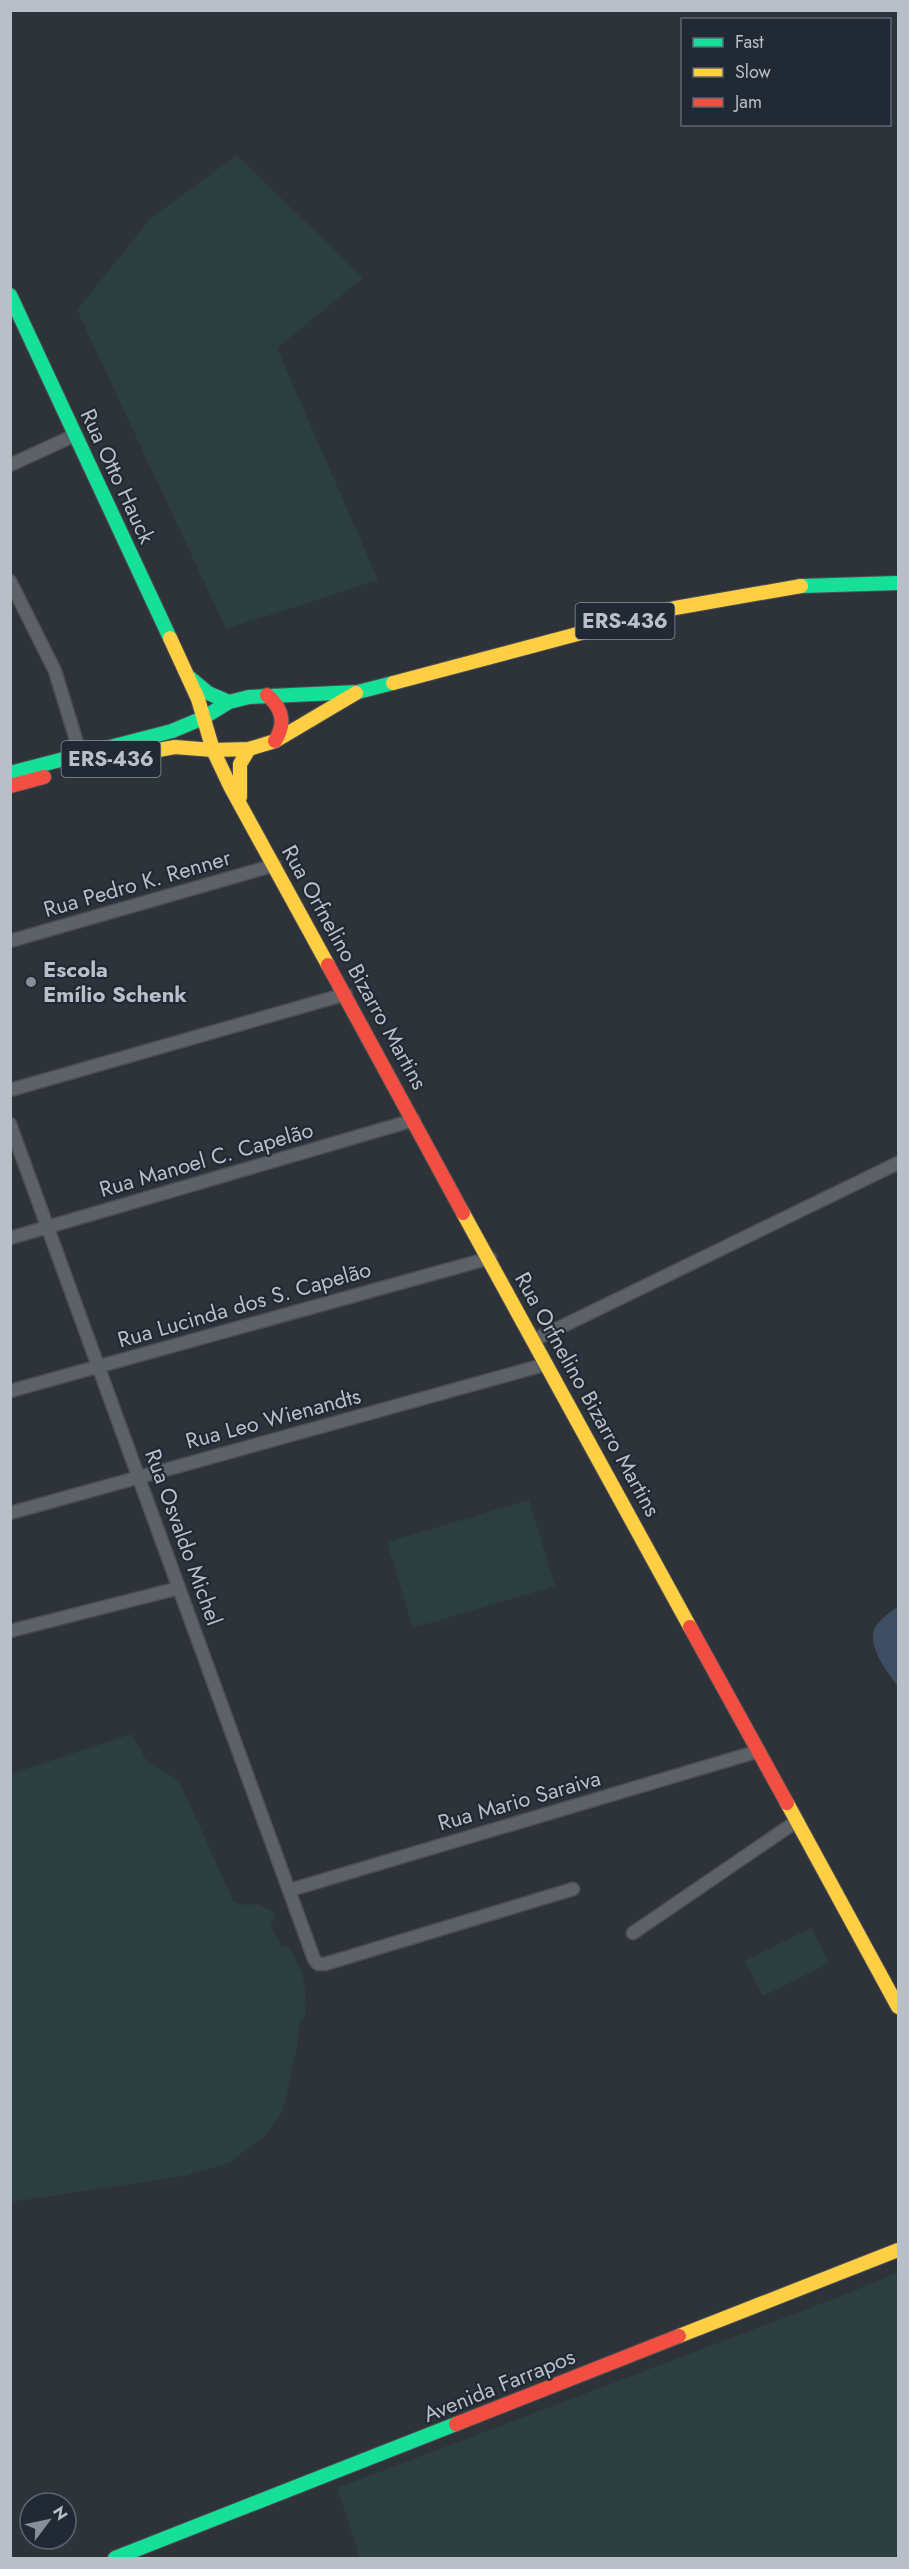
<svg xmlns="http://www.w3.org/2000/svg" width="909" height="2569" font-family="Jost,sans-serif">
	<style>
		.green { fill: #2b3e40 }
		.water { fill: #3e4e62 }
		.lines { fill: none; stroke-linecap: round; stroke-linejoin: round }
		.street-casing { stroke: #4b4f54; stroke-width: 15 }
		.fast-casing { stroke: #4b4f54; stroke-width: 16 }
		.slow-casing { stroke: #4b4f54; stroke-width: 16 }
		.jam-casing { stroke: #4b4f54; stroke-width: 16 }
		.street { stroke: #5d6168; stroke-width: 12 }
		.fast { stroke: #16e098; stroke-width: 14 }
		.slow { stroke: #ffcf43; stroke-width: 14 }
		.jam { stroke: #f24e42; stroke-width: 14 }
		.poi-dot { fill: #878e97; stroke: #212934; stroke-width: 2 }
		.labels { text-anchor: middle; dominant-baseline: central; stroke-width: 4.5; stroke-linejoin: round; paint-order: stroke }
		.shield { fill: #212934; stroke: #8b929c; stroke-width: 1.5 }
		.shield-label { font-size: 21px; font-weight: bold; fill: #b8bfc9 }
		.street-label { font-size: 22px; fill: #b8bfc9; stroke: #212934 }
		.poi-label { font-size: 22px; font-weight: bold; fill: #b8bfc9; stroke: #212934; text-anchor: start }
	</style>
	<rect width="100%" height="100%" fill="#2d3339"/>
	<!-- green -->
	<path class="green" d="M237,155L363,278L277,348L378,580L226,629L77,310L150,219Z
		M529,1500L555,1586L413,1628L387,1542Z
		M131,1734L147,1761L179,1781L234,1902L245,1905L258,1904L275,1913L274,1921L270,1924L282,1947H290C303,1974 308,1987 305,2017L300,2021L297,2047L283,2111L266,2135L229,2163L184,2176L11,2202V1774Z
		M811,1928L829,1963L763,1996L745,1961Z
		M898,2272V2558H360L337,2488L844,2295Z"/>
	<!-- water -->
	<path class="water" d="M898,1606V1686C888,1674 868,1647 874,1630C878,1620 891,1612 898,1606Z"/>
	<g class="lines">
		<!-- street casing -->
		<g class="street-casing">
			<path id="street" d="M10,465L75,435
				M10,581L55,671L84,766
				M10,941L275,865
				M10,1090L346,994
				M10,1124L314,1959L318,1964H325L573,1889
				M10,1238L414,1120
				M534,1340L898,1163
				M10,1391L490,1258
				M10,1513L547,1364
				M10,1631L179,1588
				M290,1890L759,1751
				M633,1933L797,1821"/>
		</g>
		<!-- fast casing -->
		<g class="fast-casing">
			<path id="fast" d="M10,295L170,638
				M801,586L898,583
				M190,678L208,693L229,702
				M10,773L172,731L203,718L229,702L249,697L358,692L393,683
				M115,2558L456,2424"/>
		</g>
		<!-- slow casing -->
		<g class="slow-casing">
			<path id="slow" d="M170,638L198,699L213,750L231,788L328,965
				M393,683L675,608L801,586
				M120,757L175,747L213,750L249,749L275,741L356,693
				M240,797V764L249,749
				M463,1213L690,1627
				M787,1803L898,2007
				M679,2336L898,2250"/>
		</g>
		<!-- jam casing -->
		<g class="jam-casing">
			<path id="jam" d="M267,695C283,709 286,723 275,741
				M10,786L44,777
				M328,965L463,1213
				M690,1627L787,1803
				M456,2424L679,2336"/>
		</g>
		<!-- street -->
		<use href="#street" class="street"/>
		<!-- fast -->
		<use href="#fast" class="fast"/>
		<!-- slow -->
		<use href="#slow" class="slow"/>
		<!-- jam -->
		<use href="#jam" class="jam"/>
	</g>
	<!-- markers -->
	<circle class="poi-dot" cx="31" cy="982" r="6"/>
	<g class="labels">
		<!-- shield labels -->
		<g class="shield">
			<rect x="575.5" y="603" width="99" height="36" rx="4.5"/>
			<rect x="61.5" y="741" width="99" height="36" rx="4.5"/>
		</g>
		<g class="shield-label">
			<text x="625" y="621">ERS-436</text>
			<text x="111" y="759">ERS-436</text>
		</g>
		<!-- street labels -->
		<g class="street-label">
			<text transform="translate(118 476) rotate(65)">Rua Otto Hauck</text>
			<text transform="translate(137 883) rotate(-16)">Rua Pedro K. Renner</text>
			<text transform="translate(355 967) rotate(61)">Rua Orfnelino Bizarro Martins</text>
			<text transform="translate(206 1159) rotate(-16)">Rua Manoel C. Capelão</text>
			<text transform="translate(244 1304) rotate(-16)">Rua Lucinda dos S. Capelão</text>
			<text transform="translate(588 1394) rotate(61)">Rua Orfnelino Bizarro Martins</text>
			<text transform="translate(273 1418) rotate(-15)">Rua Leo Wienandts</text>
			<text transform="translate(184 1537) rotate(70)">Rua Osvaldo Michel</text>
			<text transform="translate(519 1800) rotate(-16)">Rua Mario Saraiva</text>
			<text transform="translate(499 2385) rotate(-22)">Avenida Farrapos</text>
		</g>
		<!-- poi labels -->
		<g class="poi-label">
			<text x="43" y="969">Escola<tspan x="43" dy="25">Emílio Schenk</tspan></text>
		</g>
	</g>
	<!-- border -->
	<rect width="909" height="2569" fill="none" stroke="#b8bfc9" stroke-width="24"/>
	<!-- legend -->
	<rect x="681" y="18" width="210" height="108" fill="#212934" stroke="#5d6570" stroke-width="1.5"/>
	<rect x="693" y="38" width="30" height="9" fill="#16e098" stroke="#5d6570" stroke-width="1.5"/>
	<text x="735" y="48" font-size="18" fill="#b8bfc9">Fast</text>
	<rect x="693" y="68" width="30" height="9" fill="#ffcf43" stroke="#5d6570" stroke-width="1.5"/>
	<text x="735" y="78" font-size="18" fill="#b8bfc9">Slow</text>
	<rect x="693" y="98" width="30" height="9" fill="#f24e42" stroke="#5d6570" stroke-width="1.5"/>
	<text x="735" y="108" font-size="18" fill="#b8bfc9">Jam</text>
	<!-- north arrow -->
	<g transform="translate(48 2521) rotate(58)"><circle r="28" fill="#212934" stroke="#5d6570" stroke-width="1.5"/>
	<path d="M0-4.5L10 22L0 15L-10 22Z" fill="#878e97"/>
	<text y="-9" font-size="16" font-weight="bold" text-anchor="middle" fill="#b8bfc9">N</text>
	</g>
</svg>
